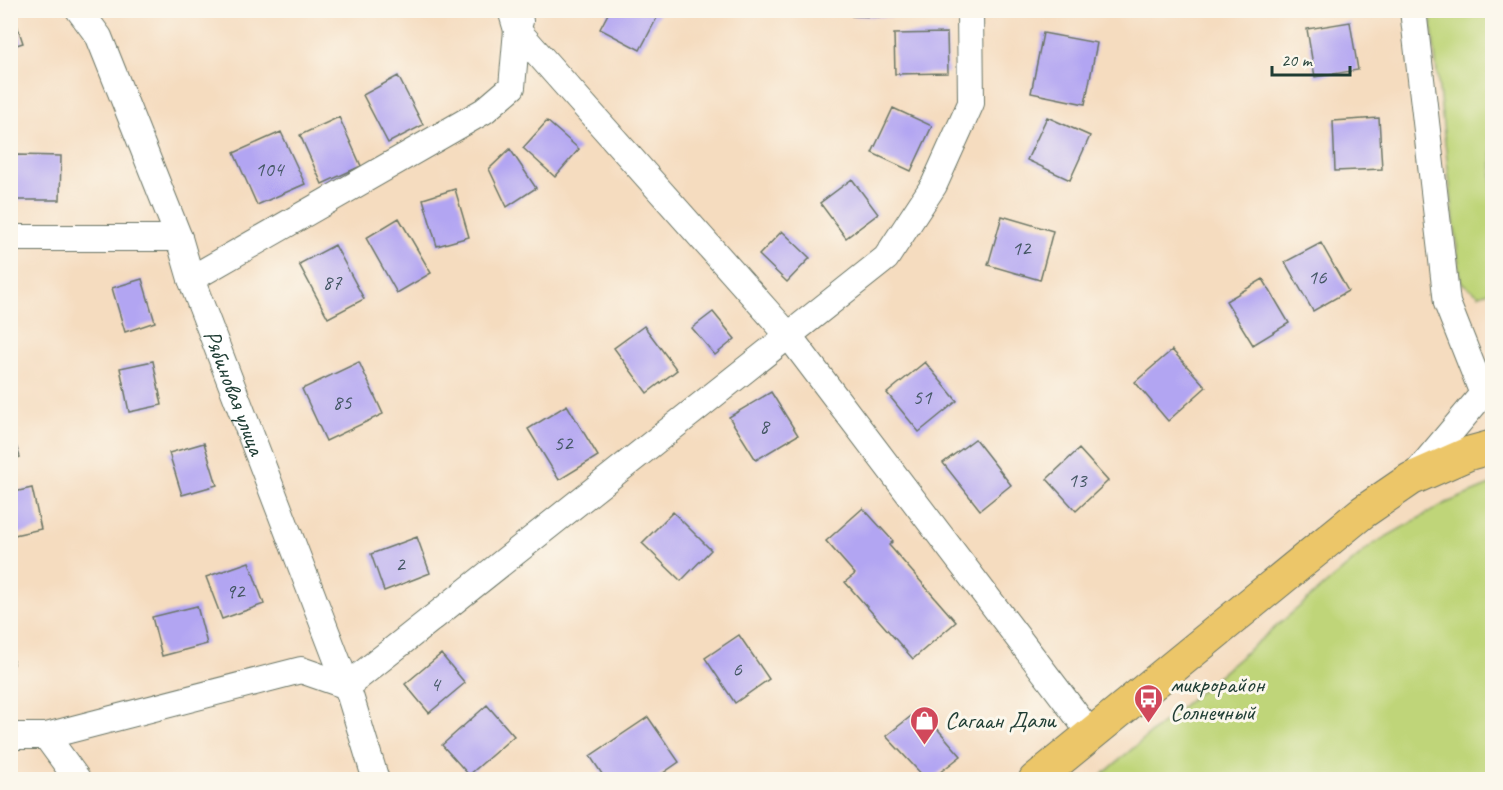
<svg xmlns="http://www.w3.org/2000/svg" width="1503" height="790" font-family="Caveat,sans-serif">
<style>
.green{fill:#bfd579;stroke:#6f8956;stroke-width:1.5}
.building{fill:#b2a5f2}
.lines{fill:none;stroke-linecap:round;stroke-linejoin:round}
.minor-casing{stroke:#6a7565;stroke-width:28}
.primary-casing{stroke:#6a7565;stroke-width:35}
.minor{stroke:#fff;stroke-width:26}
.primary{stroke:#ecc669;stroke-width:33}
.labels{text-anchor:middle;stroke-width:6;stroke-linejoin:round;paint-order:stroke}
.number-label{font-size:21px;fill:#445764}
.street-label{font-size:24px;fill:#1f3d34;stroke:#fbf7ec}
.poi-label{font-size:24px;fill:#1f3d34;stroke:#fbf7ec;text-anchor:start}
</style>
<rect width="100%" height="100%" fill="#fbf7ec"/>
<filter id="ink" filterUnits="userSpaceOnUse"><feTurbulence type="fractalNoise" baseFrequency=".0167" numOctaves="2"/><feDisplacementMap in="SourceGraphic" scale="12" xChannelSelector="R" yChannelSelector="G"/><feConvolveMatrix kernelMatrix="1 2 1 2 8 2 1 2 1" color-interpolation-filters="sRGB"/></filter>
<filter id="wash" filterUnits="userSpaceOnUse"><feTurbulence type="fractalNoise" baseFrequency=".008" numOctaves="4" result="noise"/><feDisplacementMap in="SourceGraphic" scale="24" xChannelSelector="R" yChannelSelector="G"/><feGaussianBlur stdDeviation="1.35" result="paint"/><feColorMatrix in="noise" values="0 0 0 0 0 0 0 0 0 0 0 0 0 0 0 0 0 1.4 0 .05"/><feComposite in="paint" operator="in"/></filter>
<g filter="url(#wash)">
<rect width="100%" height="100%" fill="#f5dcbf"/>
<path class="green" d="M1430,11H1492V291L1479,295L1461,282Z
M1492,484V779H1097L1373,544L1444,504Z"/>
<g id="blocks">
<path class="building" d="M10,10H12L23,43L10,47Z
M610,10H661L640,50L600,29Z
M853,10H892V17L852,16Z
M1350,22L1358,70L1315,77L1307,29Z
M947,33L948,73L895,74L894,34Z
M1043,33L1097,43L1085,104L1031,93Z
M398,76L423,125L388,143L363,95Z
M893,108L932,126L911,171L872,153Z
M339,117L361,166L322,184L300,135Z
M1047,117L1090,136L1070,180L1027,160Z
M1379,118L1382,169L1335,171L1333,121Z
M547,121L579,149L555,177L523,148Z
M281,132L305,184L257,205L234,153Z
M510,149L536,188L507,207L489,169Z
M16,155L61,156L60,200H15Z
M852,179L878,214L846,238L820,203Z
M455,189L469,237L437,246L423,199Z
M1002,216L1053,231L1040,280L988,265Z
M399,218L431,273L397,293L366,238Z
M782,231L810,258L787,282L759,255Z
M1321,243L1348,291L1313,311L1285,262Z
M335,245L364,299L328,318L299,264Z
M142,279L155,322L125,332L112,288Z
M1263,279L1289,323L1253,345L1226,301Z
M713,312L735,339L715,355L692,328Z
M644,326L677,370L647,393L614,348Z
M1172,350L1206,387L1168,421L1135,382Z
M153,361L162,405L129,412L120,368Z
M359,362L383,414L326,441L302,389Z
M925,362L957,401L919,432L887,393Z
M771,392L798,435L756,460L729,417Z
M567,405L598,456L559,480L528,429Z
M11,431L20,457L10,461V432Z
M975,439L1011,485L980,510L943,463Z
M204,443L217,485L182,495L169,453Z
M1079,449L1108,481L1076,511L1047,479Z
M32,488L41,529L10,536V493Z
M863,508L893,541L889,545L956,622L913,659L845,582L855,574L826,541Z
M673,512L711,550L681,581L642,543Z
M417,537L430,573L384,591L371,554Z
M249,562L264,604L222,619L206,577Z
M197,606L207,644L162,656L152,617Z
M739,635L769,679L735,703L705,658Z
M10,648H13V694H10Z
M441,654L465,683L429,713L405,684Z
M487,705L514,736L469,775L442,745Z
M920,709L961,756L930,780H927L886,736Z
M648,717L679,762L653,780H606L590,756Z"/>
</g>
</g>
<g filter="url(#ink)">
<use href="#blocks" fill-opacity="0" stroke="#6a7565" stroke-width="1.5"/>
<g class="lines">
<defs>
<g id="minor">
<path id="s1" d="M79,10L99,37L179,238L191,279L347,686L376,780"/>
<path d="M511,10L517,30L789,336L1091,734"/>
<path d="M1413,10L1447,303L1483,394"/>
<path d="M10,238H179"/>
<path d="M191,279L484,111L512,87L517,30L520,21"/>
<path d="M1413,477L1492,383"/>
<path d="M10,736H46L301,670L347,686L886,258L934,185L971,103L970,10"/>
<path d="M46,736L78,780"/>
</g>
<path id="primary" d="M1035,780L1363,512L1411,479L1470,453L1492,447"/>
</defs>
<use href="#minor" class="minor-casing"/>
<use href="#primary" class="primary-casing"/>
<use href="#minor" class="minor"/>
<use href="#primary" class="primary"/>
</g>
</g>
<defs>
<symbol id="bus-pin" viewBox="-11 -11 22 30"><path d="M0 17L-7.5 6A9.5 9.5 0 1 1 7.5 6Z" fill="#d1495b" stroke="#fbf7ec"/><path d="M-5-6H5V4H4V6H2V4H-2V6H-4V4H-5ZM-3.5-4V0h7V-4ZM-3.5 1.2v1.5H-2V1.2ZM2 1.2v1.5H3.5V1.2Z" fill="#fff"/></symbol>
<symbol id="shop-pin" viewBox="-11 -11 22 30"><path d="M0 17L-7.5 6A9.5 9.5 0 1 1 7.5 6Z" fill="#d1495b" stroke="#fbf7ec"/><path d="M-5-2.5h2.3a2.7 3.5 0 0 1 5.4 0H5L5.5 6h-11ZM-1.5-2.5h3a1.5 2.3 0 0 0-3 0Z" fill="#fff"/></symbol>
</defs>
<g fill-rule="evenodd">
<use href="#bus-pin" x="1132" y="682" width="33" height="45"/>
<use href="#shop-pin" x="908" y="704" width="33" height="45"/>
</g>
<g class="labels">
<g class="number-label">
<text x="269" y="176">104</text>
<text x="1021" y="255">12</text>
<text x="1317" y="284">16</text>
<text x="332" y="289">87</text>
<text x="922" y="404">51</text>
<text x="342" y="409">85</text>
<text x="764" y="433">8</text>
<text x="563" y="450">52</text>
<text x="1077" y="487">13</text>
<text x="400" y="571">2</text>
<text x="235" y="598">92</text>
<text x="737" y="676">6</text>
<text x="435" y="691">4</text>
</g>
<g class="street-label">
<text dy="8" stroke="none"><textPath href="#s1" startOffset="414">Рябиновая улица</textPath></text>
</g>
<g class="poi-label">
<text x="1170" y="692">микрорайон<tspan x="1170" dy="28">Солнечный</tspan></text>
<text x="945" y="728">Сагаан Дали</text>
</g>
</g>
<rect width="1503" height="790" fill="none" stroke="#fbf7ec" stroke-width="36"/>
<path d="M1272 66v9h78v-9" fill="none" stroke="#1f3d34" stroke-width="3"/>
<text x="1281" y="66" font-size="18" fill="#1f3d34" stroke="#fbf7ec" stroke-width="4.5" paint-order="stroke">20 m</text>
</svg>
